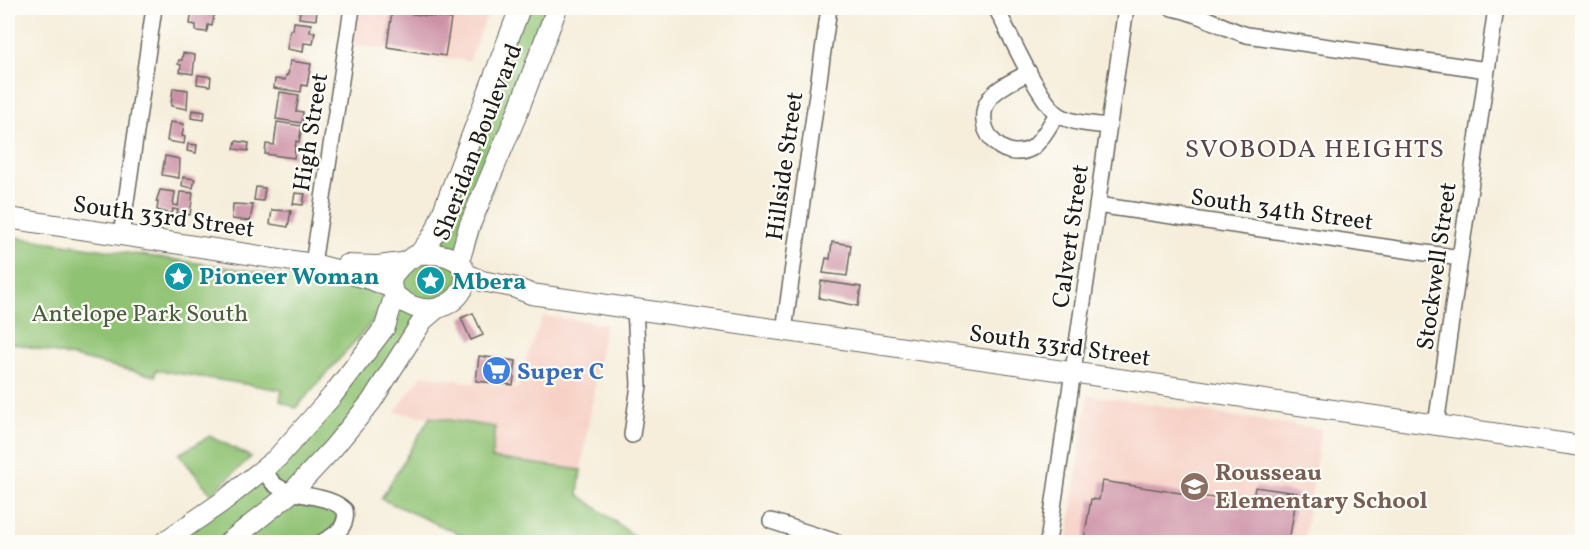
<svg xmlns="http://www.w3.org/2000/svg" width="1590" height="550" font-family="Vollkorn,serif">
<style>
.built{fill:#f7d1c6}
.green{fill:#90c273;stroke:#566f48;stroke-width:1.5}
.building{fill:#cd91a6}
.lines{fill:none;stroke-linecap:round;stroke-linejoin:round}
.minor-casing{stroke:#68665f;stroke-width:18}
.major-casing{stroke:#68665f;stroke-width:22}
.minor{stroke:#fff;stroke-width:15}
.major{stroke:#fff;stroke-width:20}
.labels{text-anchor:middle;stroke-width:4.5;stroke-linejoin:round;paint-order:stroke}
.street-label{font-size:24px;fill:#1c1c1c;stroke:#fdfcf7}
.culture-label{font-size:24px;font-weight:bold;fill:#0d838f;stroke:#fdfcf7;text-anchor:start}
.park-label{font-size:24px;fill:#4a5e3f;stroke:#fdfcf7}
.shop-label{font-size:24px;font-weight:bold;fill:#366cbe;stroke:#fdfcf7;text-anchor:start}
.education-label{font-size:24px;font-weight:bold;fill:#785e54;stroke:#fdfcf7;text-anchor:start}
.neighbourhood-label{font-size:26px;letter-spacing:1.5px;fill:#5a454c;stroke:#fdfcf7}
</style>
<rect width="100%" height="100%" fill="#fdfcf7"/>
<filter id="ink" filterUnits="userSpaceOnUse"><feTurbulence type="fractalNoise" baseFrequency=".0167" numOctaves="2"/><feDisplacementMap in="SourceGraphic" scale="12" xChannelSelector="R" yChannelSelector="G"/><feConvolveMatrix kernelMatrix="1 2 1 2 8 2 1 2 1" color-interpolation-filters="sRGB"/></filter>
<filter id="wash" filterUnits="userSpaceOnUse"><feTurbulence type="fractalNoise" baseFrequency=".008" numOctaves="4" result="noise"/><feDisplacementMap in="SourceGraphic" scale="24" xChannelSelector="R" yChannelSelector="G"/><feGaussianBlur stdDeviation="1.35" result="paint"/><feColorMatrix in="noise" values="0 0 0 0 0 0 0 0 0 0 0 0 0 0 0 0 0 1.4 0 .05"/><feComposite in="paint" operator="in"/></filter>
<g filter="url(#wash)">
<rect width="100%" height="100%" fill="#f6eedb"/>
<path class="built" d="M352,8H490L469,61L346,44Z
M543,316L605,324L581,470L491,458L495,427L395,412L422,375L518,389L521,372Z
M1088,395L1321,429L1304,542H1067Z"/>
<path class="green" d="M520,8H557L464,267L447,305L293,491L345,510L322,542H164L257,475L385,327L392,288L419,254Z
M8,236L372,288L383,291L385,303L373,321L296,408L280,401L282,390L156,370L155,376L8,342Z
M430,417L495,427L492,458L581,470L578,494L642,542H477L381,499Z
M210,436L251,457L211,494L179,454Z"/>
<g id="blocks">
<path class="building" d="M192,8H215L212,26L208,25L207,32L196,31V25L190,24Z
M283,8H317L316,20L299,18L300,11Z
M392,11L451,19L445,56L387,47Z
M294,22L311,24L310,32H315L313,44L304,43L303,52L287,49L290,30H293Z
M183,53L195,55L193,74L180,72L181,65L178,64L179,60H182Z
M290,61L311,64L307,86L302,85L301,92L274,88L275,79L285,80L286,75H288Z
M198,75L211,77L210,86L197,84Z
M173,88L188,90L187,109L171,106Z
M280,92L299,95L296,111L303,112L302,123L276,119Z
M192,110L205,112L204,120L191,118Z
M170,122L184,124L182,136L185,137L184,144L167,141Z
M277,122L302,126L299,142L296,141L294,158L265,154L266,144L274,145Z
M236,141L249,143L248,151L234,149Z
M188,144L197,145L196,153L187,151Z
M165,156L180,159L179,178L162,175Z
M183,177L195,179L193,188L182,186Z
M256,187L265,188L263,201L254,200Z
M160,190L175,192L173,205L178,206L180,192L193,193L190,215L177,213L178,210L173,209L172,214L157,210L158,202H156Z
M295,193L305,194L303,205L293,204Z
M233,204L253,205L250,221L232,219Z
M272,210L291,211L288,227L270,224Z
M832,242L851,245L847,276L823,273L826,258L830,259Z
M821,281L861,287L858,306L819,298Z
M473,313L483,335L471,340L461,318Z
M1581,338H1582V362L1578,361Z
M479,356L516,361L513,385L476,381Z
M1102,481L1252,504L1255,487L1297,493L1289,542H1087V540L1084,539L1091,499L1099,500Z"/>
</g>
</g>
<g filter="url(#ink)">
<use href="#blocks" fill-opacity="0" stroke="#68665f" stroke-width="1.5"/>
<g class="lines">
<defs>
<path id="minor" d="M996,8C1008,30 1040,103 1059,115C1073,124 1093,124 1109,126
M1172,8C1199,12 1222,28 1247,35L1487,70
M1029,72C1016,80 999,86 990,98C970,125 1001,165 1032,148C1042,141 1050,124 1057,114
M1097,205L1460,258
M121,236L154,8
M313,264L352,8
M784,331L829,8
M1436,425L1496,8
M632,435L639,385L635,308
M266,467C269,503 323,488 345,510C348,527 336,535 322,542
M771,521L836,542
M1048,542L1126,8"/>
<path id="major" d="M8,218L313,264L370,279L392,288
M419,254L430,240L436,230L520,8
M419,254C508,249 452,339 400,299C378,283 402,261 419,254Z
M459,262L469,227L516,116L557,8
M346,265L378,266L402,263
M466,274L482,281L513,287L531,294L1582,446
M164,542L222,502L277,458L332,396L385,327L395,294
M229,542L292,492L333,448L371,402L423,320L436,309"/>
</defs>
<use href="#minor" class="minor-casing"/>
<use href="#major" class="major-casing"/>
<use href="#minor" class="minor"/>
<use href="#major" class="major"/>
</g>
</g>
<defs>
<symbol id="sight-disc" viewBox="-11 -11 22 22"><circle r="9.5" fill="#0f9aa8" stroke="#fdfcf7"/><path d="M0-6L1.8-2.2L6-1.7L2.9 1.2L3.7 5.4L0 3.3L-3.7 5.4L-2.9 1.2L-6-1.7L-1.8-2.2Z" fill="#fff"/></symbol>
<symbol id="supermarket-disc" viewBox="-11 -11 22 22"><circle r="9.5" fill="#3f7fe0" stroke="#fdfcf7"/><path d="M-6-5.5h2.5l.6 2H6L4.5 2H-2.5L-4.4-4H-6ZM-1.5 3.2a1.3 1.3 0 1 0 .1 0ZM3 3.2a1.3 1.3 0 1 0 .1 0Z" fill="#fff"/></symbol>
<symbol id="school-disc" viewBox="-11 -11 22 22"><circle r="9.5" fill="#8d6e63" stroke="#fdfcf7"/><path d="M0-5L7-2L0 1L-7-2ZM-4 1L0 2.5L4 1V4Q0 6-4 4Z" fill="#fff"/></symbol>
</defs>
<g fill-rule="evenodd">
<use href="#sight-disc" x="162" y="260" width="33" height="33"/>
<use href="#sight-disc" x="414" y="264" width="33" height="33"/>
<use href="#supermarket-disc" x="480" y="354" width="33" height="33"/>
<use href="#school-disc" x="1178" y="470" width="33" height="33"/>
</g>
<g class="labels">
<g class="street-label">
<text transform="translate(310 132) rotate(-81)" y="8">High Street</text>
<text transform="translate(477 142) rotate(-69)" y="8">Sheridan Boulevard</text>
<text transform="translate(784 166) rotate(-82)" y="8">Hillside Street</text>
<text transform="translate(1282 209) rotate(8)" y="8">South 34th Street</text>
<text transform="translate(164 216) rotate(8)" y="8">South 33rd Street</text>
<text transform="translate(1070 236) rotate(-82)" y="8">Calvert Street</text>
<text transform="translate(1436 266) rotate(-82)" y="8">Stockwell Street</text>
<text transform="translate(1060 345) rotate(8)" y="8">South 33rd Street</text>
</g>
<g class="culture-label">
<text x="199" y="284">Pioneer Woman</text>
<text x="452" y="289">Mbera</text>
</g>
<g class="park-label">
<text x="140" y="321">Antelope Park South</text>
</g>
<g class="shop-label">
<text x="517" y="379">Super C</text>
</g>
<g class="education-label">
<text x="1215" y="480">Rousseau<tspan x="1215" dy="28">Elementary School</tspan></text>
</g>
<g class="neighbourhood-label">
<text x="1315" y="157">SVOBODA HEIGHTS</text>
</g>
</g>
<rect width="1590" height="550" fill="none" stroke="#fdfcf7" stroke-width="30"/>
</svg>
